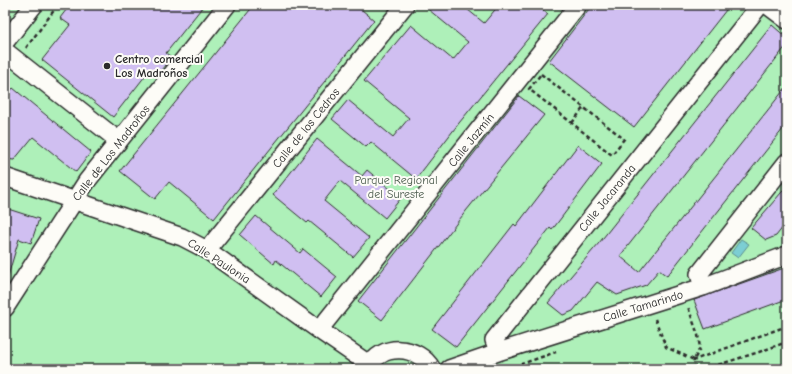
<svg xmlns="http://www.w3.org/2000/svg" width="792" height="374" font-family="'Comic Neue',sans-serif">
<style>
.green{fill:#aef0b9;stroke:#6c8e72}
.water{fill:#7cced3;stroke:#5c8d90}
.building{fill:#d0bff1;stroke:#2b2b2b}
.lines{fill:none;stroke-linecap:round;stroke-linejoin:round}
.minor-casing{stroke:#2b2b2b;stroke-width:20}
.path{stroke:#2b2b2b;stroke-width:2.5;stroke-dasharray:4 3;stroke-linecap:butt}
.minor{stroke:#fdfcf7;stroke-width:17}
.poi-dot{fill:#2b2b2b;stroke:#fdfcf7;stroke-width:1.5}
.labels{text-anchor:middle;stroke-width:4;stroke-linejoin:round;paint-order:stroke}
.poi-label{font-size:12px;font-weight:bold;fill:#2b2b2b;stroke:#fdfcf7;text-anchor:start}
.street-label{font-size:12px;fill:#2b2b2b;stroke:#fdfcf7}
.park-label{font-size:12px;fill:#4c5c4e;stroke:#fdfcf7}
</style>
<rect width="100%" height="100%" fill="#fdfcf7"/>
<filter id="ink" filterUnits="userSpaceOnUse"><feTurbulence type="fractalNoise" baseFrequency=".025" numOctaves="2"/><feDisplacementMap in="SourceGraphic" scale="8" xChannelSelector="R" yChannelSelector="G"/><feConvolveMatrix kernelMatrix="1 2 1 2 8 2 1 2 1" color-interpolation-filters="sRGB"/></filter>
<g filter="url(#ink)">
<path class="green" d="M5,5H787V369H5Z"/>
<path class="water" d="M741,239L749,244L738,258L731,253Z"/>
<path class="building" d="M70,5H204L166,53L171,57L156,77L149,71L113,117L42,60L70,25L60,18Z
M254,5H356L374,20L214,219L169,182L155,199L120,171Z
M423,5H462L484,23L499,5H537L548,14L459,123L416,179L371,142L366,147L332,119L348,100L393,137L409,118L364,81L411,25L453,60L468,42Z
M592,5H730L634,127L549,61Z
M772,25L787,38V45L620,256L639,272L787,86V124L667,276L659,270L646,285L617,295L597,282L573,311L563,315L548,303L599,243Z
M13,88L91,152L76,172L33,137L14,160L5,159V97Z
M519,96L544,115L466,211L382,320L358,301Z
M317,139L362,176L367,170L401,198L385,218L340,181L324,201L369,238L353,257L309,221L307,223L273,195Z
M578,145L602,164L552,230L550,228L456,347L432,329L514,224L516,226Z
M787,186V222L776,236L766,240L751,228Z
M5,208L39,219L31,243L19,239L8,276L5,275Z
M256,216L300,253L303,249L337,277L321,297L276,260L274,264L240,235Z
M787,267V299L705,329L694,300Z"/>
<g class="lines">
<defs>
<path id="minor" d="M767,5L787,20
M5,42L34,5
M5,51L119,141
M5,177L182,237L207,250L319,330L370,365
M207,250L405,5
M703,287L699,274L787,162
M5,308L87,181L227,5
M319,330L578,5
M498,352L703,287L787,255
M368,369C380,342 419,345 432,369
M449,369L498,352L494,340L760,5"/>
</defs>
<use href="#minor" class="minor-casing"/>
<path class="path" d="M26,48L58,5
M541,74L624,139L612,155L529,89Z
M572,123L584,107
M655,319L666,347L694,360L700,348L698,335L688,307
M507,369L556,352
M695,369L694,360L787,326
M705,369L759,352L787,342"/>
<use href="#minor" class="minor"/>
</g>
</g>
<circle class="poi-dot" cx="107" cy="66" r="4"/>
<g class="labels">
<g class="poi-label">
<text x="115" y="63">Centro comercial<tspan x="115" dy="14">Los Madroños</tspan></text>
</g>
<g class="street-label">
<text transform="translate(306 128) rotate(-51)" y="4">Calle de los Cedros</text>
<text transform="translate(471 140) rotate(-51)" y="4">Calle Jazmín</text>
<text transform="translate(111 153) rotate(-52)" y="4">Calle de Los Madroños</text>
<text transform="translate(607 198) rotate(-51)" y="4">Calle Jacaranda</text>
<text transform="translate(219 261) rotate(33)" y="4">Calle Paulonia</text>
<text transform="translate(643 306) rotate(-17)" y="4">Calle Tamarindo</text>
</g>
<g class="park-label">
<text x="396" y="184">Parque Regional<tspan x="396" dy="14">del Sureste</tspan></text>
</g>
</g>
<rect width="792" height="374" fill="none" stroke="#fdfcf7" stroke-width="20"/>
<rect x="10" y="10" width="772" height="354" fill="none" stroke="#2b2b2b" stroke-width="1.5" filter="url(#ink)"/>
</svg>
